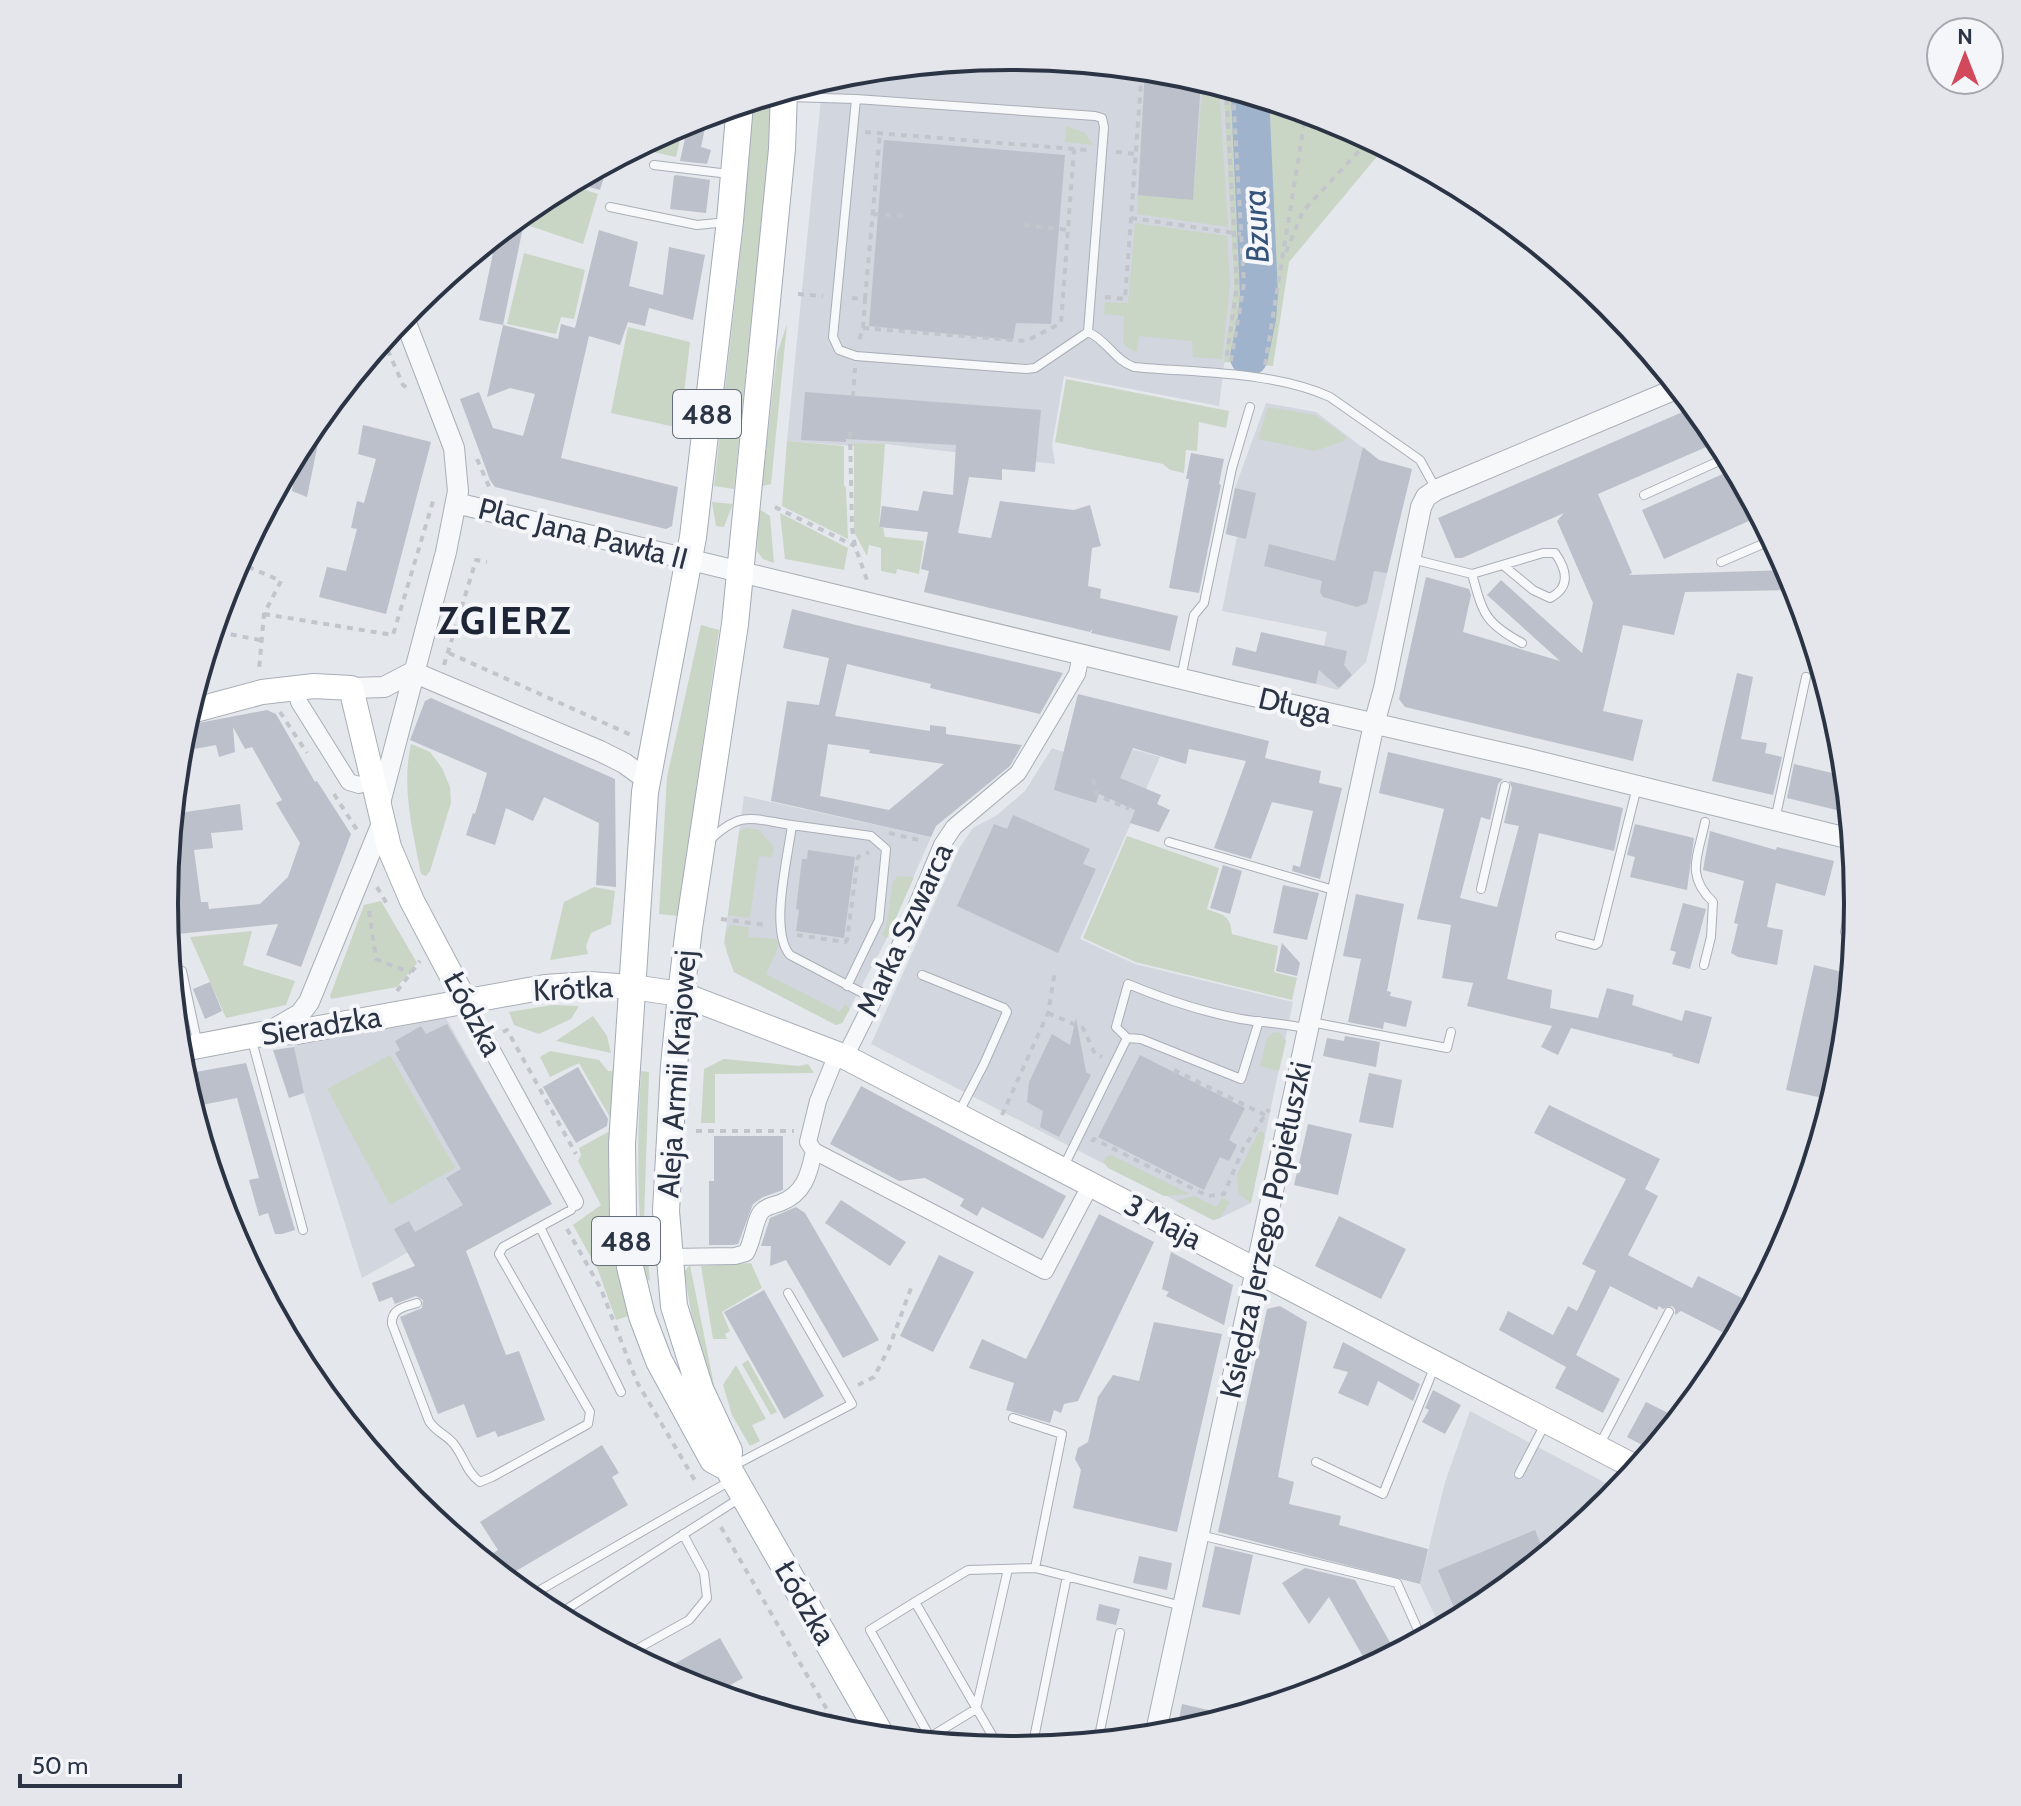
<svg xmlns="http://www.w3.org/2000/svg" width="2021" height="1806" font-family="Cabin,sans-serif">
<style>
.built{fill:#d2d6de}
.green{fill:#c9d6c5}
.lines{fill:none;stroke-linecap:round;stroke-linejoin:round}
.river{stroke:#9fb4cc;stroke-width:38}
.building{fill:#bbc0ca;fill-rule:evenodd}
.service-casing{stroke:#a9aeb7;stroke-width:10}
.minor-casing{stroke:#a9aeb7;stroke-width:18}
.tertiary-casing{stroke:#a9aeb7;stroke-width:22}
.secondary-casing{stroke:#a9aeb7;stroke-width:26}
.primary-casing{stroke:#a3abb8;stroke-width:28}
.path{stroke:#c2c5cb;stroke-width:4;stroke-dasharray:6 6;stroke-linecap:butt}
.service{stroke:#f7f8fa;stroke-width:8}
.minor{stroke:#f7f8fa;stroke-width:16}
.tertiary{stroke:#f7f8fa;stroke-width:20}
.secondary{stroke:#fff;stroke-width:24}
.primary{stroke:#fff;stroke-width:26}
.labels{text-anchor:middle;stroke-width:8;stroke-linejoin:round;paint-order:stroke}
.shield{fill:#f4f6f9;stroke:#676e7b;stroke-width:2}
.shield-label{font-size:28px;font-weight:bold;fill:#2b3445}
.street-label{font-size:30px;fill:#2b3445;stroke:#f4f6f9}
.water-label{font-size:32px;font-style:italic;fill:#34527a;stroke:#f4f6f9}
.district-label{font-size:38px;font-weight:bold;letter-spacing:2px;fill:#1d2536;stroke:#f4f6f9}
.rim{fill:none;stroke:#2b3445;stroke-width:4}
</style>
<rect width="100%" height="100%" fill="#e4e7ec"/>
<path class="built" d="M1011,56L1176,72L1223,87L1234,286L1219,406L1064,376L1052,445L1055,464L885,444L855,443L854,446L787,441L823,79L846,72Z
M1266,403L1316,412L1379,460L1412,469L1402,509L1383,533L1396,536L1366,662L1338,690L1316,684L1327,632L1222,611L1237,537L1225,534L1235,488Z
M1098,740L1160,757L1080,939L1135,964L1293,1002L1251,1203L1220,1218L1213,1220L871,1044L960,847L973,828L997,815L1025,791L1052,748L1064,752Z
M744,796L931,837L885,942L842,1023L836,1025L734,972L724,943Z
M446,1018L537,1180L362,1278L301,1084L294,1046Z
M1470,1411L1619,1490L1609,1502L1481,1607L1441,1629L1420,1584L1445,1482Z"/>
<path class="green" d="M1203,80L1219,85L1228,227L1137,214L1138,195L1193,199Z
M1223,87L1335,121L1385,147L1289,262L1273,366L1224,362L1234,286Z
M771,95L770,137L734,489L714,486L743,230L753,100Z
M684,122L676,157L635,148Z
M1066,126L1085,133L1093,145L1065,142Z
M567,184L598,194L583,244L527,225H508L540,198Z
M1135,223L1227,236L1230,284L1222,359L1193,357L1192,341L1139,336L1137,352L1127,347L1123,342L1124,316L1104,314L1105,302L1128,303Z
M524,253L585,270L574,319L561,317L556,334L507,324Z
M787,324L771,484L762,486L777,354Z
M628,327L690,342L680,428L611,413Z
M1066,379L1229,411L1226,428L1199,422L1197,451L1186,450L1184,473L1170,470L1163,464L1055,442Z
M1268,407L1315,415L1347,437L1344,441L1315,451L1258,439Z
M787,441L844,446V485L846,488L848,539L782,506Z
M854,443L885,444L879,527L883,528L885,537L924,541L919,574L897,569L896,574L881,571V548L869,545L867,556L854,532Z
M712,502L733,504L724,527L716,526Z
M759,509L770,516L774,563L763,559L757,551Z
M780,513L848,548L844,570L785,559Z
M701,625L719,630L678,916L659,914L667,777Z
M411,744L430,752L442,768L450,787L451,803L430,871L426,876L421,874C413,832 401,787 411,744Z
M746,828L759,830L774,847L772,857L759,856L750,918L728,915L739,832Z
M1127,836L1219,868L1207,909C1224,916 1230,914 1232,934L1278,946L1274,972L1297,978L1292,1000L1135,962L1083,938Z
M898,876L914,877L887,938L882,935L886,927L893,881Z
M594,887L615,891L611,924L591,933L586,946L588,954L550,960L564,902Z
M381,901L417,963L397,987L331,999L330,996L364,905Z
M730,925L749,927L748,937L775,939L778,942L777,950L766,974L840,1012L845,1004L850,1009L842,1023L836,1025L734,972C729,956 719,939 730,925Z
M252,931L243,965L295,981L286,1005L226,1018L190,937Z
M552,1005L579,1006L571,1019L539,1034L514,1025L509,1012Z
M593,1016L607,1036L611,1053L556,1041Z
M1274,1032L1280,1033L1286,1041L1279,1071L1260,1066L1267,1038Z
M550,1051L599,1060L608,1071H614L612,1121L579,1063L550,1077L540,1057Z
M390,1055L455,1168L390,1205L327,1089Z
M724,1059L799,1066L808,1064L814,1073L715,1074V1123H701L704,1069Z
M641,1071L649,1072L644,1220L650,1281L646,1279C636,1209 637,1142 641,1071Z
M610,1131C607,1201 609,1248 629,1316L616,1320L598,1270L573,1225L601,1205L578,1161L581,1155L579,1148Z
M1259,1131L1263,1132L1265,1136L1251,1203L1239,1194L1237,1175Z
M1111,1155L1190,1194L1164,1196L1108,1168L1103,1161L1107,1156Z
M1194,1196L1217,1207L1222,1198L1230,1202L1220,1218L1213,1220L1176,1201Z
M751,1263L762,1288L722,1312L730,1331L725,1334L727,1339H713L701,1266Z
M690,1265L716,1395L694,1328L684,1272Z
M748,1360L777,1412L771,1415L742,1364Z
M736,1365L766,1419L752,1425L760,1441L750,1446L732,1415L723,1385Z"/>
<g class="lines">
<path class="river" d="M1249,357L1257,318L1259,294L1250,95"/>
</g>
<path class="building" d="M1145,69L1176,72L1201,80L1193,200L1138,195Z
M708,114L701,147L711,150L707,164L680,161L689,120Z
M884,140L1065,155L1051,324L1016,323L1013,340L869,326Z
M593,170L605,174L600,190L571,182Z
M676,175L710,180L706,213L670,209L674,176Z
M507,226L523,227L503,325L479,320L497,234Z
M599,230L638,242L629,286L663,295L669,247L705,255L693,320L649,308L645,326L628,322L620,345L589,336L561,458L678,487L672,526L666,529L495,487L490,480L460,399L479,392L493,428L523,436L535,394L510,388L487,397L503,325L558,339L561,324L575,328Z
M805,392L1041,410L1035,472L1002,469V480L969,477L958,533L991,538L1000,501L1074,510L1090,505L1101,546L1092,548L1088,586L1101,589L1100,598L1178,616L1170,651L1091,633L1093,628L1090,632L924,592L929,571L921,569L928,532L879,527L882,506L918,511L923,491L953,495L956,445L846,439V442L801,440Z
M1694,407L1720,441L1598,494L1632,573L1629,575L1788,570L1796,590L1685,592L1674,635L1623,625L1603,711L1643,720L1633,761L1405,707L1399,699L1426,577L1469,589L1471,595L1463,632L1560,661L1487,595L1501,580L1582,653L1593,603L1557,521L1564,513L1462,558H1455L1438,518Z
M325,409L307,497L292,491L299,446Z
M363,425L431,442L386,614L319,597L327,567L346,571L357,529L351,528L357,501L364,503L376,459L358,454Z
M1363,447L1379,460L1412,469L1387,573L1374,571L1367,603L1357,607L1323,597L1320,592L1322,581L1264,566L1269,544L1335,561Z
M1191,453L1224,459L1219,484L1221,485L1199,593L1169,588L1189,479H1186Z
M1734,469L1760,516L1664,559L1642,510Z
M1235,488L1256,493L1246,539L1226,534Z
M792,609L856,625L1063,673L1040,714L930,688L931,684L847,664L835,716L930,731V725L946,727V734L1022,745L1010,766L936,826L931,837L771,801L787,701L819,705L829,658L783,648ZM828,744L870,750L869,753L944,764L889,810L820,796Z
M1261,632L1347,651L1344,665L1352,675L1339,688L1319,670L1316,684L1232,665L1236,647L1256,652Z
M1737,673L1753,677L1741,739L1767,743L1765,753L1782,757L1773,795L1712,781Z
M1078,694L1269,741L1265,758L1321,771L1319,783L1342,788L1320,879L1292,871L1293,865L1300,867L1313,811L1272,802L1251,859L1214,848L1246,761L1189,749L1186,764L1133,748L1120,778L1161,795L1157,804L1170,810L1159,832L1130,823L1135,810L1099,794L1096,803L1054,790Z
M431,698L615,779L616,887L596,885L599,823L544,797L533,821L506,808L495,845L466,835L473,813L475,814L487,773L410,740L425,701Z
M267,710L276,714L315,782L317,781L351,834L301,967L266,955L278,924L167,935L164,903L172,814L240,804L243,830L211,833L213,848L194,850L201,902H208L209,909L260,904L288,877L300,843L276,803L282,800L252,747L245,749L233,727L235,752L219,757L216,745L178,752L183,726Z
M1388,752L1503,779L1498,784L1490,820L1481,817L1460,898L1497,907L1519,826L1504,823L1512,788L1509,781L1623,808L1614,851L1539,833L1507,979L1552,990L1550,1008L1598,1018L1607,988L1634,995L1632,1005L1682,1021L1685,1010L1712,1017L1699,1064L1672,1056L1673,1054L1571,1028L1558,1055L1541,1047L1552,1026L1467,1006L1473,983L1442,978L1451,925L1417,919L1444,809L1379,793Z
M1794,764L1845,776L1849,813L1787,798Z
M1013,815L1090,849L1083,864L1096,869L1058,953L957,906L994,824L1007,829Z
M1635,824L1694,838L1687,890L1630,877L1635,857L1627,855Z
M1710,831L1776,850L1777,847L1834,861L1825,896L1776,883L1767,927L1783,930L1777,965L1738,957L1731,953L1738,924L1734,923L1744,881L1703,870Z
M808,850L855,857L844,938L796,931L799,910L796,909L802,859H807Z
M1223,865L1242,871L1230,914L1210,908Z
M1283,885L1319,893L1307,940L1273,933Z
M1356,894L1404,904L1387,991L1391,992L1390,996L1412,1001L1406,1027L1384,1022L1383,1029L1348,1022L1361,959L1343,956Z
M1683,903L1706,909L1690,969L1672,964L1676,952L1670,950Z
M1282,943L1300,963L1297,976L1276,971Z
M1814,965L1851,974L1842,1058L1832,1100L1786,1090Z
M210,982L222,1011L205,1019L193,989Z
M1076,1018L1086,1072L1091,1075L1059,1137L1040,1127L1043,1111L1027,1102L1029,1082L1052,1034L1070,1045Z
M447,1024L552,1204L466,1251L506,1355L519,1351L545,1420L498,1437L495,1431L477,1438L464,1404L438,1414L400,1317L422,1308L423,1300L416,1296L395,1304L392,1297L379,1302L372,1283L415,1266L394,1229L409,1221L415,1232L463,1205L446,1178L461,1169L395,1053L400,1050L395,1041L421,1026L426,1034Z
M1345,1036L1380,1042L1376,1067L1323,1056L1327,1038L1344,1041Z
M294,1047L304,1093L289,1098L273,1050Z
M1140,1055L1245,1108L1229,1140L1237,1145L1229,1161L1220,1157L1204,1190L1098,1137Z
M246,1063L295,1230L282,1234H275L268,1213L259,1216L249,1180L259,1178L237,1098L197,1106L190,1073Z
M578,1067L608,1119L607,1126L576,1143L543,1087Z
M1369,1073L1402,1080L1393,1128L1359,1122Z
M861,1086L1066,1196L1043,1239L982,1207L977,1216L960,1206L964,1199L925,1178L899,1181L830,1144Z
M1549,1105L1660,1159L1645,1189L1658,1196L1628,1255L1692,1288L1698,1276L1746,1300L1728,1335L1681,1311L1675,1315V1309L1672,1306L1663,1309L1659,1306L1657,1310L1610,1286L1576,1355L1620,1379L1603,1413L1555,1388L1566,1367L1499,1330L1508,1311L1553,1335L1568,1306L1577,1311L1596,1271L1582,1264L1626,1179L1534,1133Z
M1308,1124L1352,1134L1338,1195L1294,1185Z
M714,1136H783V1190L763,1197L753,1204L738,1244L733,1245H709V1181H714Z
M841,1200L906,1242L890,1266L825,1223Z
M796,1207L805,1213L879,1340L843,1358L786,1260L770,1266L771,1246H761L770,1218Z
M1099,1214L1154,1242L1078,1401L1064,1404L1061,1413L1054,1410L1050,1423L1006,1410L1014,1383L969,1368L982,1339L1026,1359Z
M1339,1216L1406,1249L1381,1299L1315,1266Z
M1171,1252L1233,1285L1224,1325L1166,1296L1169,1292L1162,1289Z
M939,1255L974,1272L933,1352L900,1336Z
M764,1290L824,1396L784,1419L724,1312Z
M1280,1306L1307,1322L1278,1477L1294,1482L1289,1504L1341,1516L1339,1525L1428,1549L1420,1584L1218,1532L1267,1309Z
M1154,1322L1222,1334L1177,1532L1073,1508L1081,1470L1075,1459L1078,1448L1088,1442L1098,1397L1113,1375L1139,1381Z
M1343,1342L1420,1384L1413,1401L1378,1381L1368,1406L1338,1393L1348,1372L1333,1368Z
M1433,1390L1461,1405L1445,1434L1422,1422L1429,1410L1425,1408Z
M1646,1402L1678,1418L1652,1450L1627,1437Z
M602,1445L619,1473L612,1477L628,1505L504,1578L482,1560L498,1550L480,1522Z
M1535,1530L1545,1555L1481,1608L1459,1619L1438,1570Z
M1215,1546L1253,1555L1240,1615L1202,1607Z
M1139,1556L1172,1563L1167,1590L1133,1583Z
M1305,1568L1355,1580L1396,1653L1369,1667L1329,1597L1309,1624L1282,1583Z
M1099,1604L1120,1609L1116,1625L1096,1620Z
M720,1638L743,1678L714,1694L686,1685L660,1672Z
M1182,1704L1234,1716L1176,1734Z"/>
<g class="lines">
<defs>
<path id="service" d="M789,97L856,99
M654,165L729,174
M610,207L697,225L727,222
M1088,332L1104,127L1102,118L1095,116L856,99L833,337L839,350L856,356L1026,369L1035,368L1088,332C1107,340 1114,360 1134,367C1196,373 1273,371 1330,397L1420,460L1436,489
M1644,495L1728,457
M1412,559L1472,574L1543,553H1555C1567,570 1571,587 1550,598L1533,590L1504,566
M1721,562L1772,540
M1472,574C1483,614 1485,623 1522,643
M1181,678L1194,615L1204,603L1232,468L1250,407
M1775,820L1806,677
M709,841C741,810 751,819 792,825
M1169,842L1337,891
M1481,889L1505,786
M1560,936L1595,945L1598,943L1637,787
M1853,947L1845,932L1855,880
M1704,965L1711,937L1713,902C1685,875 1698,857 1705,822
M182,971L198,1045
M922,975L1004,1008L1007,1012L984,1064L958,1114
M847,986L879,920L886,849L871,836L792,825C788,857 769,931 790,955L874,999
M1311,1022L1447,1048L1451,1032
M251,1037L303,1230
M1127,1038L1141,1039L1241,1079L1259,1021
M1064,1166L1127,1038L1116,1027L1128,984C1164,999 1203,1012 1241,1019C1264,1023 1286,1023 1309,1029
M540,1227L621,1392
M417,1303C405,1307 391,1308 392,1324L429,1421C436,1432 445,1434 453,1443C464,1456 466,1472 480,1482L492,1477L588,1424L590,1412L499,1254L503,1247L571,1210L575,1202
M1013,1418L1062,1434L1035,1568L1182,1606
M1600,1444L1669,1312
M1316,1462L1383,1494L1434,1368
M733,1466L852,1404L788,1293
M1519,1474L1546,1422
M1200,1535L1397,1583L1422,1639
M528,1597L730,1481
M915,1602L870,1630L930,1737L976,1709L1008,1569
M556,1616L740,1498
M628,1654L689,1620L707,1598L704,1573L683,1534
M1098,1741L1120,1633
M1032,1748L1067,1576
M1000,1749L915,1602L968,1570L1035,1568"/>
<path id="minor" d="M296,687L299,702L349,782L359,785L374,780
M465,1001L575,1202
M837,1054L818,1101L808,1142L814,1151L1045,1271L1091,1184
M845,1057L896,955L942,845L954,827L1018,773L1077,674L1081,655
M670,1257L735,1256L746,1253C753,1241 755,1218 762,1211C767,1206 774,1205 780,1203C804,1194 809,1175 814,1151"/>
<path id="tertiary" d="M456,503L1236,692L1525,758L1851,839
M351,688L384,687L413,672L600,751L624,763L646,779
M380,803L446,552L458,491L454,448L403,315
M267,1033L300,1014L309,1002L383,821
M1155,1736L1374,724L1384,688L1421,507L1426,497L1436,490L1678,388"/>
<path id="secondary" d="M188,712L262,692L314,686L351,688L389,847L412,901L465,1001
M178,1050L267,1033L297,1032L545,987L589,984L632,987L681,994L845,1057L1637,1468"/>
<path id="primary" d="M728,1468L713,1460L659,1361L642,1316L630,1267L623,1218L622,1144L645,792L693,537L730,221L740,104
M728,1468L729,1451L700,1389L674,1306L666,1211L674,1066L681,994L689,928L735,624L782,149L784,91
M728,1468L882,1737"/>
</defs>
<use href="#service" class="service-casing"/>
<use href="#minor" class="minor-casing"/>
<use href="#tertiary" class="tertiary-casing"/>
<use href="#secondary" class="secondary-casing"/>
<use href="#primary" class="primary-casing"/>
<path class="path" d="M1226,87L1237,287L1226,360
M865,132L1087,150
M1116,152L1136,154
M873,214L903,216
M1131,218L1241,234
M1024,225L1068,230
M1286,252L1303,211L1370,139
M798,294L823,296
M1105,297L1125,299L1142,69
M852,298L865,299L863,328L858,344
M865,299L880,133
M863,328L1026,341L1061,323L1074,149
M383,339L403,385L409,389
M1231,361L1244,284L1233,90
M1265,365L1306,112
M853,397L855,368
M850,432L852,528L855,546L868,583
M477,459L491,491
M775,507L855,546
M237,562L281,581L264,614L259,670
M264,614L393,635L434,498
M219,632L260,640
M449,653L631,735
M444,665L476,560L487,562
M280,712L307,753
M1093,779L1097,795L1129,809
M334,794L357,830
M889,833L923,841
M377,887L387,904
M369,911L376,959L411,973
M721,919L766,925
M797,935L845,942L847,940L858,857L869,852
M397,991L420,961
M1048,1013L1083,1028L1095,1054L1102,1057
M503,1032L507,1030L576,1154
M1174,1070L1265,1115
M1002,1115L1048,1013L1055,971
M696,1131H794
M1092,1142L1094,1139L1208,1196L1224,1194L1243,1149L1269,1109
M567,1229L601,1289L637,1382L697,1484
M858,1385L874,1377L889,1348L911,1288
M721,1527L840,1732"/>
<use href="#service" class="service"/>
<use href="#minor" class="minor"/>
<use href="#tertiary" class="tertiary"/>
<use href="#secondary" class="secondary"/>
<use href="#primary" class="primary"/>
</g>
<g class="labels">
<g class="shield">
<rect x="673" y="390" width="68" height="48" rx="6"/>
<rect x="592" y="1217" width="68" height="48" rx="6"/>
</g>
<g class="shield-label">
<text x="707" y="424">488</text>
<text x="626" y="1251">488</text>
</g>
<g class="street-label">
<text transform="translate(583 534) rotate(14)" y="10">Plac Jana Pawła II</text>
<text transform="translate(1295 706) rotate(13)" y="10">Długa</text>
<text transform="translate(905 930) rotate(-65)" y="10">Marka Szwarca</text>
<text transform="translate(573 989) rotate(-3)" y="10">Krótka</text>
<text transform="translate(473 1014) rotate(62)" y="10">Łódzka</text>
<text transform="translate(321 1026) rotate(-9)" y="10">Sieradzka</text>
<text transform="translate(677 1074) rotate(-86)" y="10">Aleja Armii Krajowej</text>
<text transform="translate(1163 1222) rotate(28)" y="10">3 Maja</text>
<text transform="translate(1266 1230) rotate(-78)" y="10">Księdza Jerzego Popiełuszki</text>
<text transform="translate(805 1603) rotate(60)" y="10">Łódzka</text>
</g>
<g class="water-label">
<text transform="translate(1256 226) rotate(-93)" y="11">Bzura</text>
</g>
<g class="district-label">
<text x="505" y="634">ZGIERZ</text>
</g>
</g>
<path d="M0 0H2021V1806H0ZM178 903a833 833 0 1 1 1666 0a833 833 0 1 1-1666 0Z" fill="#e4e6eb" fill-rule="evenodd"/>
<path class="rim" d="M178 903a833 833 0 1 1 1666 0a833 833 0 1 1-1666 0Z"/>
<g transform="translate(1965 56)"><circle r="38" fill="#f4f6f9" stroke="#a4a8b1" stroke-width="2"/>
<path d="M0-6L14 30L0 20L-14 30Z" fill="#d1495b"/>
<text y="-12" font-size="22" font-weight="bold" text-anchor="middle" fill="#2b3445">N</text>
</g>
<path d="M20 1774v12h160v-12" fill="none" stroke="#2b3445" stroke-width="4"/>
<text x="32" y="1774" font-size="24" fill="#2b3445" stroke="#f4f6f9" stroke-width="6" paint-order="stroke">50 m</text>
</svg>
